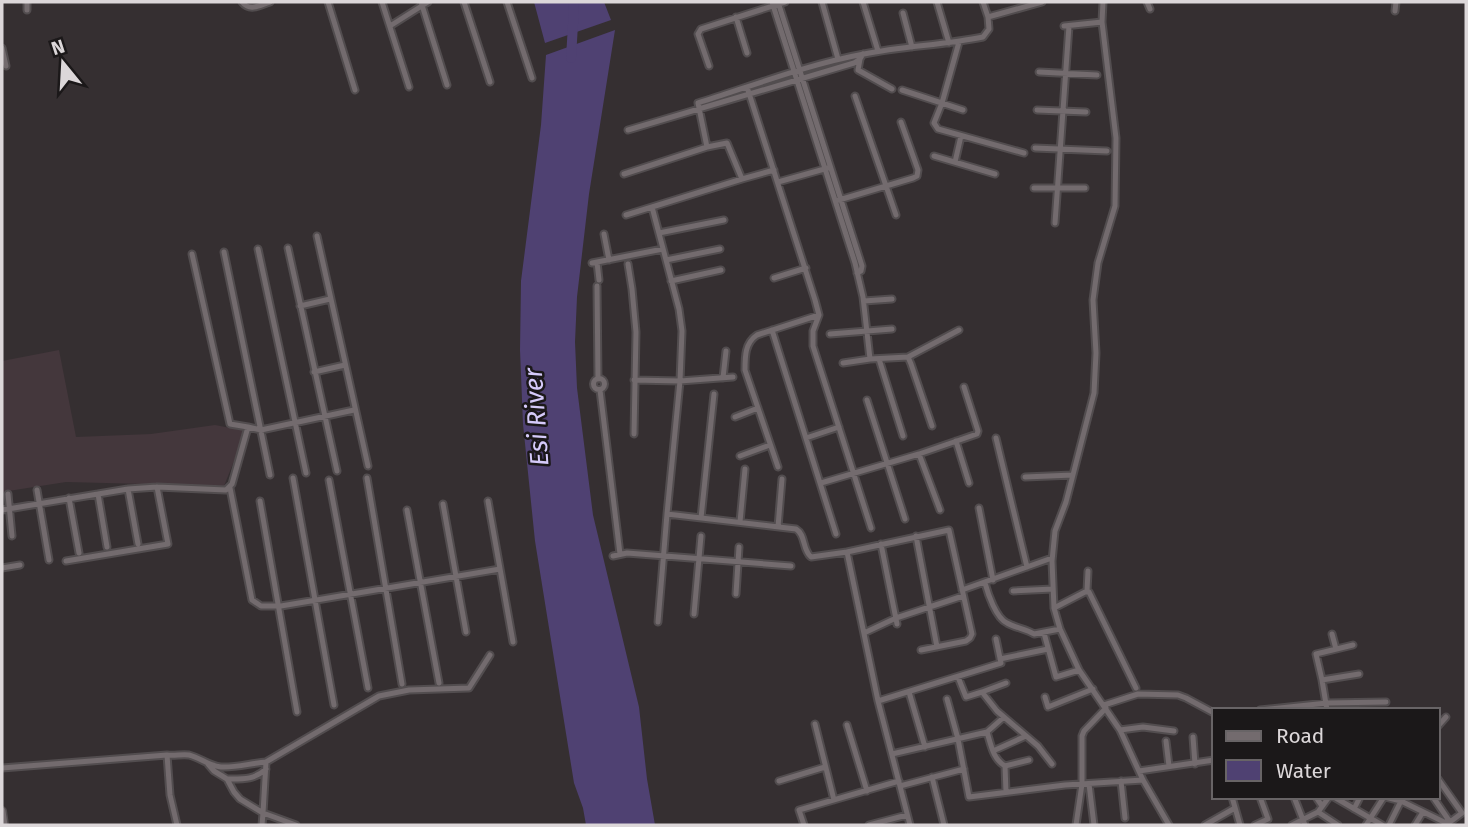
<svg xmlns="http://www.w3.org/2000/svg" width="1468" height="827" font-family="'Fira Sans',sans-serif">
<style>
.built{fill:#44373c}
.water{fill:#4f4172}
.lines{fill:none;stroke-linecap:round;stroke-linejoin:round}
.river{stroke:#4f4172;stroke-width:10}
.minor-casing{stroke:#524d4f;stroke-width:9}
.tertiary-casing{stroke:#524d4f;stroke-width:10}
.minor{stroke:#736b6e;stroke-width:5}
.tertiary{stroke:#736b6e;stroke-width:7}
.labels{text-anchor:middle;stroke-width:5;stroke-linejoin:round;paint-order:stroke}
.water-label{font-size:26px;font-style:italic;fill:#d5caf9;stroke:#1b1819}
</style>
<rect width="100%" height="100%" fill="#352f31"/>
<path class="built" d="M59,350L76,437L151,434L215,425L246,431L224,486L66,482L2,492V361Z"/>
<path class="water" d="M534,2H604L611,20L545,43Z
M615,30L589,194L577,297L575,342L577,388L593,515L639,707L647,779L655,825H586L583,808L574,783L535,541L523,424L520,350L521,281L541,125L546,55Z"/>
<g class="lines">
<path class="river" d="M571,58L574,8L573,2"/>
<defs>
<path id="minor" d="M242,2C250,12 260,5 270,2
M328,2L355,90
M382,2L409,87
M421,2L447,85
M464,2L490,82
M507,2L532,78
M772,2L855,263L863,297L870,359L908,357L959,330
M778,2L862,266L861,271L857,273
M822,2L838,59
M863,2L878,51
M937,2L949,43
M983,2L988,17L1042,2
M1147,2L1150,9
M27,10V2
M1395,11L1396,2
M903,13L912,47
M736,17L747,53
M1102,22L1103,2
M390,26L428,2
M1064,26L1102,22L1116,138L1115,206L1098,263L1093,300L1096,353L1094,393L1066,502L1055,531L1052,561L1054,608L1060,629L1079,670L1120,730L1143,780L1169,825
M959,42L942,103L934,123L938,129L1024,153
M2,48L6,66
M860,59L858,70L892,89
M709,66L698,34L701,29L785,2
M1039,72L1097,75
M747,87L815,300L819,315L813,331V346L871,528
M902,90L963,110
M855,96L896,215
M1037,110L1086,112
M628,130L854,63L860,59L863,54
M1035,148L1107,151
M934,156L995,174
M955,162L961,136
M774,170L742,179L727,143L707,147L698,103C752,86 809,64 864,54C904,46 944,45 983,37L989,29L988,17
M624,174L707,147
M778,182L828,168
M1034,188H1085
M839,200L913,178L917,176L918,170L901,122
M626,215L652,207
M1055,223L1069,26
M659,233L724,220
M604,234L609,260
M317,236L368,466
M288,248L337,471
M258,249L306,473
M224,252L270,475
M192,254L230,424L248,427
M666,260L720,249
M597,262L599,280
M592,263L663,249
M628,264L632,289L636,332L634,434
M774,278L806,268
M671,281L721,270
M597,286L598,379
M864,301L892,299
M300,306L330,299
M772,330L836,534
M830,334L892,329
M908,357L911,364L932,426
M879,359L903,436
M843,363L870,359
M314,372L345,365
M723,378L726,351
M593.5 384a5.5 5.5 0 1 1 11 0a5.5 5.5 0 1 1-11 0Z
M634,380L680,381L733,377
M600,390L620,554
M867,400L905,519
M735,417L758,408
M806,438L839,427
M996,438L1027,567
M956,441L969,483
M919,454L940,510
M740,456L770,445
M778,467L745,370C745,356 745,343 757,335L819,315
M1025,477L1073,475
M293,478L334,705
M367,478L402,684
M329,480L368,688
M821,483L919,454L977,434L978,431L964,387
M230,488L252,600L261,606H281L500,569
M128,489L138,544
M37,490L49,560
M8,494L12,536
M98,494L107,547
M69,498L79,553
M260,501L297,712
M488,501L513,642
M443,504L466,632
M979,508L993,580
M2,510L128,489L157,487L226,490L232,484L248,427L261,430L354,410
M407,510L439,683
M667,514L680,381L682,331L679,309L652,207L742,179
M701,518L714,394
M740,522L745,469
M778,527L782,479
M916,536L937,647
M881,544L897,624
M613,556L627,553L791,566
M66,561L168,544L157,487
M2,568L20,565
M985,583C988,594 996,618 1007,623C1016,628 1026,629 1034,634L1060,629
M962,590L1052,558
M1013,591L1053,589
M1087,591L1088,571
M736,594L739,547
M1054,608L1085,592H1089L1136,688
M694,614L701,536
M658,622L667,514L796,529C806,535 802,549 811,557L847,552
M864,633L896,618L963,596
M1044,633L1056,677L1079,670
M1332,634L1336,649
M1000,659L1048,649
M958,677L966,697L982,692L997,711L1038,746L1052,764
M1322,680L1359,674
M909,692L925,747
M982,692L1006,683
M1045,697L1048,707L1093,689
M947,699L958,739L969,797L1065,785L1143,780
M878,701L1001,663L996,639
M1104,705L1138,694L1178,695L1186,698L1214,713
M1260,710L1327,703L1386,702
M1327,710L1322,680L1316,654L1353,645
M815,724L834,800
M847,725L867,791
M1438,726L1446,717
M1120,730L1143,727L1174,731
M987,732C991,745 993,759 1005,766L1029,760
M1193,737L1195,764
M1166,741L1169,766
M993,751L1026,736
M892,754L987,732L1004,717
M167,755L170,795L177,825
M266,762L379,696L409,690L469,688L490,655
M208,764L214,771L227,779L234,792L240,799L263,813L262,825
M1005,766L1006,792
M2,768L167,755C174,756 182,754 189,755C201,758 209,766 221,767C235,768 252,763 266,762L263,813L296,825
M1139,771L1214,760
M932,777L944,825
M227,779C243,779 254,780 266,769
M779,781L825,767
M1121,781L1125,818
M1089,784L1094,825
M900,786L964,769
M1232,797L1240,825
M1294,797L1305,825
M1316,797L1322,806
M1334,797L1382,825
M1385,797L1401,801L1444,822H1450L1462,813L1438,779
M1433,797L1450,822
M1354,809L1360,797
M1318,812L1338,825
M804,825L799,810L899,781
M869,825L907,815
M910,825L878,701L847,552L949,530L972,634L970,638L966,641L921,650
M1076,825L1082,784V736L1084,731L1106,708
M1205,825L1235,808
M1255,825L1268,819L1260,797
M1292,825L1318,812L1329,797
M1366,825L1384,797
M1389,825L1401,801
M1415,825L1423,812"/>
<path id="tertiary" d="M2,811L4,825"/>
</defs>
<use href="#minor" class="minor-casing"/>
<use href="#tertiary" class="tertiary-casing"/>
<use href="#minor" class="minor"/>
<use href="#tertiary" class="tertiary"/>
</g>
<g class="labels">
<g class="water-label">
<text transform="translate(536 417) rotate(-94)" y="9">Esi River</text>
</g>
</g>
<rect width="1468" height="827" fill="none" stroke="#dcd7d9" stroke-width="7"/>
<rect x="1212" y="708" width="228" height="91" fill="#1b1819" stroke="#686466" stroke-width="2"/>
<rect x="1226" y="731" width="35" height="10" fill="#736b6e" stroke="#686466" stroke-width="2"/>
<text x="1276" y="743" font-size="21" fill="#dcd7d9">Road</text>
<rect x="1226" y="760" width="35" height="21" fill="#4f4172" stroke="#686466" stroke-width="2"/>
<text x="1276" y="778" font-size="21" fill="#dcd7d9">Water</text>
<g transform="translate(63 63) rotate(342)" stroke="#1b1819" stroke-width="5" paint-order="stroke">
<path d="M0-5L12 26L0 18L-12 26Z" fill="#dcd7d9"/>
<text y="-10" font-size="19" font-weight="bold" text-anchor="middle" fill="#dcd7d9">N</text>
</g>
</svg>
